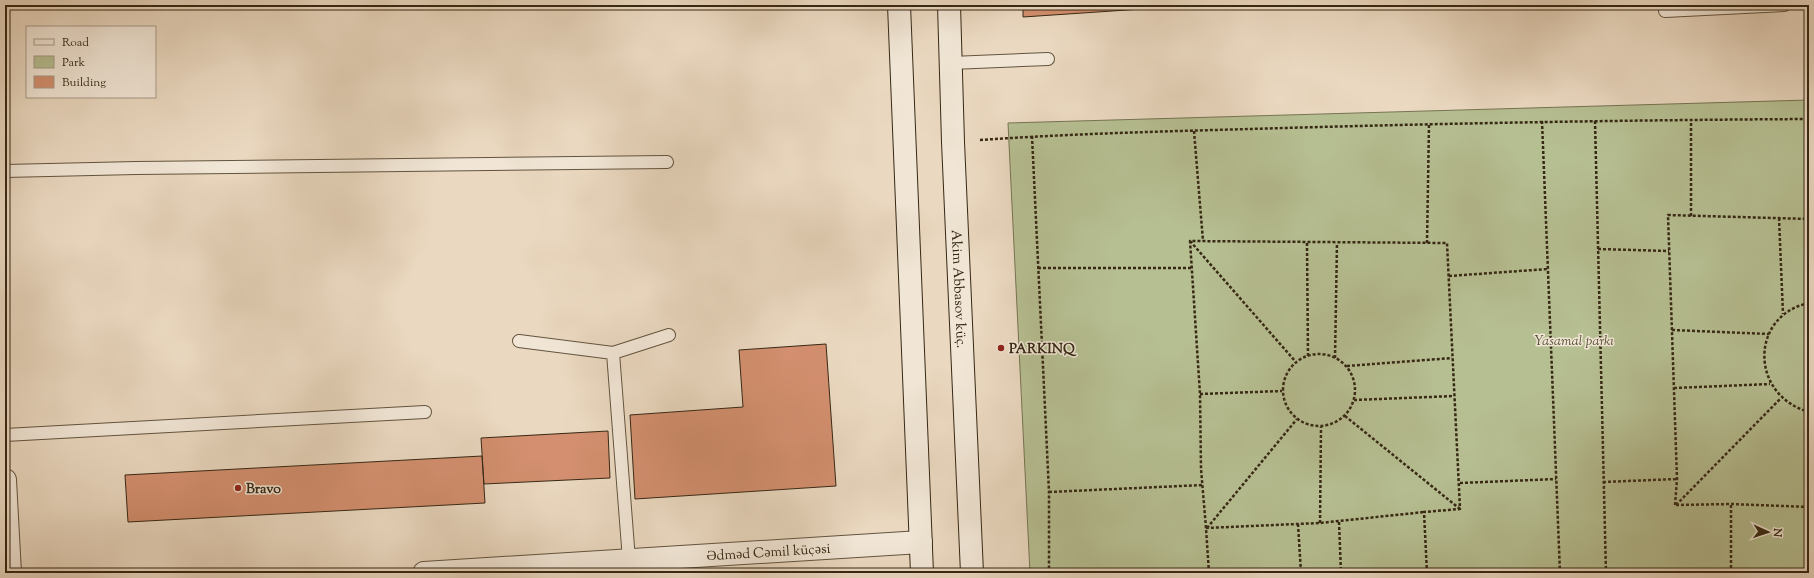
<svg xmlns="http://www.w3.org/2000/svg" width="1814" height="578" font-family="'Sorts Mill Goudy',serif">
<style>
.green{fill:#b6bf92;stroke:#767453}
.building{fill:#d38f6f;stroke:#362814}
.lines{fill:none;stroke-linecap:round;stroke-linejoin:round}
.service-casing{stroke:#63543f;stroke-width:14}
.minor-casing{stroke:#63543f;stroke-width:24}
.secondary-casing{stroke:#362814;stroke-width:24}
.path{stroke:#362814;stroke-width:2.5;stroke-dasharray:3 2;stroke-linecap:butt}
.service{stroke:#f1e6d6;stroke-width:12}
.minor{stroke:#f1e6d6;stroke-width:22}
.secondary{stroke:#f1e6d6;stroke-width:22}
.poi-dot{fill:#8f2418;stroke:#f1e6d6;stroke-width:1.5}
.labels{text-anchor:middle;stroke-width:3;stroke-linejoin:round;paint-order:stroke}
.street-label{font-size:14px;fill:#362814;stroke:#f1e6d6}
.park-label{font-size:14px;font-style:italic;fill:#564e34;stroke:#f1e6d6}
.poi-label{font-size:14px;font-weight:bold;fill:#362814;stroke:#f1e6d6;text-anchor:start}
</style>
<rect width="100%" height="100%" fill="#ead8c0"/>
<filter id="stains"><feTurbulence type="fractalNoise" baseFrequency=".005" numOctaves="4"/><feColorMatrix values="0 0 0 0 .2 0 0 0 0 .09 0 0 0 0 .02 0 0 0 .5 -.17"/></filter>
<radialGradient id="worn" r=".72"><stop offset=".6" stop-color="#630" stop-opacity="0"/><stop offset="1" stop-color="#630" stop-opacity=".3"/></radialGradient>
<path class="green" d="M1809,100V573H1030L1008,123Z"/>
<path class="building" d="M1023,5H1142V9L1023,17Z
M826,344L836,486L635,499L630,415L743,407L739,350Z
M608,431L610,478L484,484L481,438Z
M482,456L485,503L128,522L125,475Z"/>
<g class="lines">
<defs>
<path id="service" d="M1665,11L1784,5
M951,63L1048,59
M5,171L136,168L667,162
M519,341L613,353L669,335
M613,353L629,560
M5,435L425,412"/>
<g id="minor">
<path d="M5,480L10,573"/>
<path id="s1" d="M424,573L921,542"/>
</g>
<g id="secondary">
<path d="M899,5L922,573"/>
<path id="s2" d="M949,5L953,142L972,573"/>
</g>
</defs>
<use href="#service" class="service-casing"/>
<use href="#minor" class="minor-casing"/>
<use href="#secondary" class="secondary-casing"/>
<path class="path" d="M1542,121L1560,573
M1595,121L1606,573
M1194,131L1203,241
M1032,136L1049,492V573
M980,140C1081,133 1183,131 1284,128C1459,123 1634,120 1809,119
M1691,216V120
M1779,218L1783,314
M1190,241L1295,361
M1307,243L1308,356
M1427,243L1429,124
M1598,249L1669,251
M1038,268H1191
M1449,276L1548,269
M1809,303C1750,315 1749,395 1809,412
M1672,330L1769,334
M1283 390a36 36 0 1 1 72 0a36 36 0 1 1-72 0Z
M1335,358L1337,243
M1347,366L1452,358
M1674,388L1770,384
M1200,394L1282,391
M1354,400L1454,396
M1345,416L1460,509
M1603,482L1677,479
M1460,483L1556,479
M1049,492L1203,485
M1675,505L1677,479L1668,215L1809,219
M1676,505L1781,398
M1676,505L1731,504L1809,507
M1339,522L1341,573
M1320,523L1321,427
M1298,524L1301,573
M1206,528L1201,469L1200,394L1190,241L1447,243L1460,509L1424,512L1427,573
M1207,528L1297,419
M1209,573L1206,528L1320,523L1424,512
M1731,573V504"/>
<use href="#service" class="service"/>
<use href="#minor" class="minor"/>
<use href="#secondary" class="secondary"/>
</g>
<g class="poi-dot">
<circle cx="1001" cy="348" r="4"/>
<circle cx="238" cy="488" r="4"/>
</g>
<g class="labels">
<g class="street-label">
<text dy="5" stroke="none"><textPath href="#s2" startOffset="284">Akim Abbasov küç.</textPath></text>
<text dy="5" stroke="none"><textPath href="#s1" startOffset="345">Ədməd Cəmil küçəsi</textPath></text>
</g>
<g class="park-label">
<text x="1574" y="345">Yasamal parkı</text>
</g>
<g class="poi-label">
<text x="1009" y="353">PARKINQ</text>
<text x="246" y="493">Bravo</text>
</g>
</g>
<rect width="1814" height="578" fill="none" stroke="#ead8c0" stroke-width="20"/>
<rect x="6" y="6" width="1802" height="566" fill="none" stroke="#362814" stroke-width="2"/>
<rect x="10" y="10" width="1794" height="558" fill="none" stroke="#362814"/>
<rect x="26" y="26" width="130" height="72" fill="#f1e6d6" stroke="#a69a88"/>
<rect x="34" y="39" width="20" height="6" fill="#f1e6d6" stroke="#a69a88"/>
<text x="62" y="46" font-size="12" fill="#362814">Road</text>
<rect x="34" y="56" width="20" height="12" fill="#b6bf92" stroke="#a69a88"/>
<text x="62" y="66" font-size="12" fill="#362814">Park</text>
<rect x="34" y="76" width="20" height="12" fill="#d38f6f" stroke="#a69a88"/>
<text x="62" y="86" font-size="12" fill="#362814">Building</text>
<g transform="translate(1768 532) rotate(93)" stroke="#f1e6d6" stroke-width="3" paint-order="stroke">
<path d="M0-3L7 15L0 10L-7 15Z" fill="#362814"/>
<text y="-6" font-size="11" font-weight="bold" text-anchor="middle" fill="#362814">N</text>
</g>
<rect width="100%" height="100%" filter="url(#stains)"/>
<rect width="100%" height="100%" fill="url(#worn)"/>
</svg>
